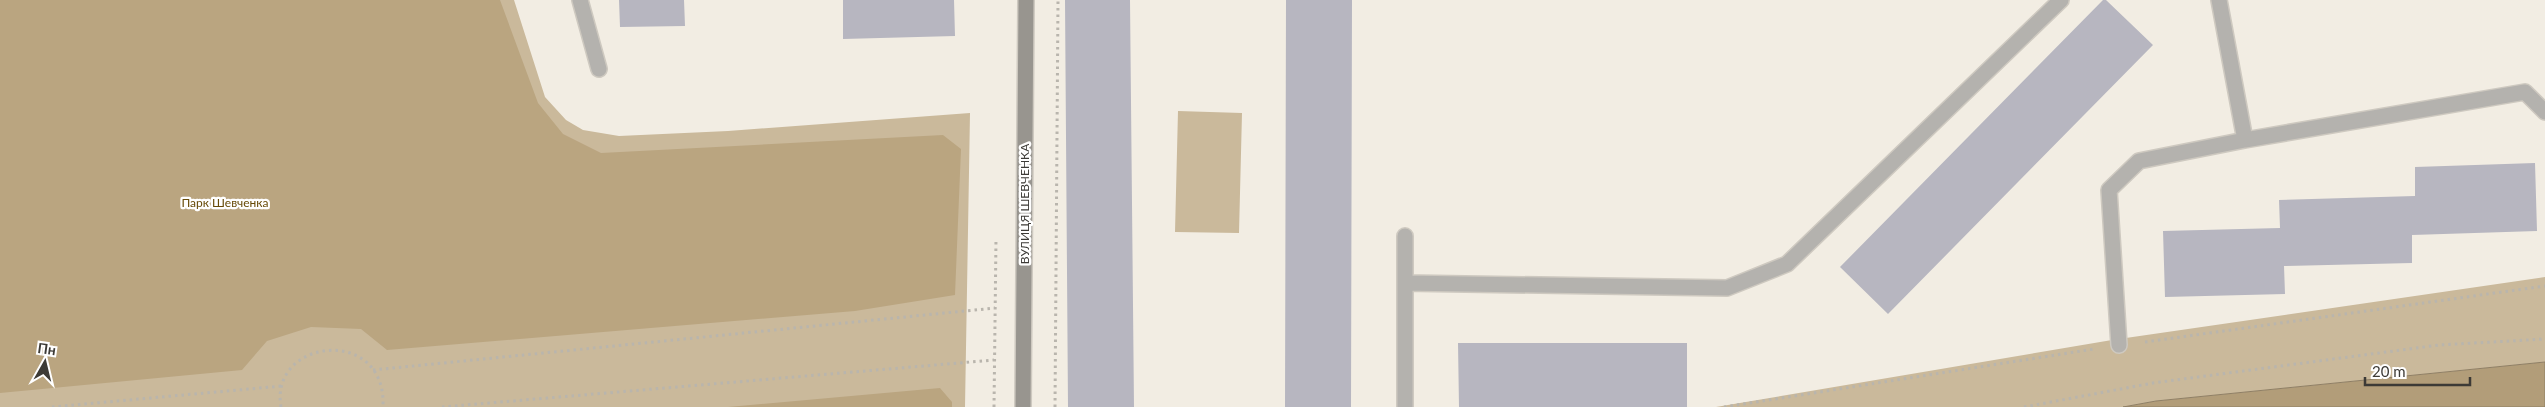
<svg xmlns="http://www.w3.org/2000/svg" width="2545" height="407" font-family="Lato,sans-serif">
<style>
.green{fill:#cab99b}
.forest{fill:#baa580}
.water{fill:#b29d79;stroke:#8f7f65}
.building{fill:#b7b6c0}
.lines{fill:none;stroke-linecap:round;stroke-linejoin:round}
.service-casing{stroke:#cec9c0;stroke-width:18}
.minor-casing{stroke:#cec9c0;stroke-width:18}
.secondary-casing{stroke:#cec9c0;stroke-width:18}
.path{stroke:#b9b5ad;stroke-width:3;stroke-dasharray:2.5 4;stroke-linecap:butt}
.service{stroke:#b4b2ae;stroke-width:15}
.minor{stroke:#b4b2ae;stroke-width:15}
.secondary{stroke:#98958f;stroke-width:15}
.labels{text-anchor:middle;stroke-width:4.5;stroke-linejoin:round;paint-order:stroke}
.park-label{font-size:12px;fill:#674a07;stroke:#fff}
.street-label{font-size:12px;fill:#3c3a36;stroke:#fff}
</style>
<rect width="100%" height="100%" fill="#f2ede3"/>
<path class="green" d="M0,0H514L545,97L566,120L583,130L619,136L728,131L970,113L965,407H0Z
M1178,111L1242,113L1239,233L1175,232Z
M2545,277V362L2156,401L2123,407H1716L2112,340Z"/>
<path class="forest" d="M0,0H500L538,103L563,134L601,153L943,135L961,149L955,295L855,311L387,350L361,329L311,327L267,341L242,370L0,393Z
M940,388L952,402V407H728Z"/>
<path class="water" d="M2545,362V407H2123L2156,401Z"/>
<path class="building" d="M619,0H684L685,26L620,27Z
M843,0H954L955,36L843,39Z
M1065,0H1130L1134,407H1068Z
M1286,0H1352L1351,407H1285Z
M2103,0H2106L2153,45L1888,314L1840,267Z
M2535,163L2537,231L2412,235V263L2284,266L2285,294L2165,297L2163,231L2280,228L2279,200L2415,196V167Z
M1458,343H1687V407H1459Z"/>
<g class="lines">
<defs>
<path id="service" d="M2219,0L2245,140
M1405,283L1727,288L1787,264L2061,0
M2119,345L2109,190L2139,161L2245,140L2525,92L2545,112
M1405,407V236"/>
<path id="minor" d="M580,0L599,69"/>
<path id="secondary" d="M1023,407L1026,0"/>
</defs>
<use href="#service" class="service-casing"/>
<use href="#minor" class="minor-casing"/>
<use href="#secondary" class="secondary-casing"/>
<path class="path" d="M2145,342L2545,286
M373,370L995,308
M52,407L282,386
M281,407C269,338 387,325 383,407
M442,407L994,360
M994,407L996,238
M1055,407L1058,0
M1724,407L2094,349
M2024,407L2153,383L2439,345L2545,339"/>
<use href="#service" class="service"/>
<use href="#minor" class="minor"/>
<use href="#secondary" class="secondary"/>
</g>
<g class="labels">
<g class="park-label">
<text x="225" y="207">Парк Шевченка</text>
</g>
<g class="street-label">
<text transform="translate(1025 204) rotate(-90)" y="4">ВУЛИЦЯ ШЕВЧЕНКА</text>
</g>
</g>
<g transform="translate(45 362) rotate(8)" stroke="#ffffff" stroke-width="4" paint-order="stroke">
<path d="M0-4L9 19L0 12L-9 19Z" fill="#3c3a36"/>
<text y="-8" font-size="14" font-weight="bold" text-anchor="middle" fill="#3c3a36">Пн</text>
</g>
<path d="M2365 377v8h105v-8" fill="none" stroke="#3c3a36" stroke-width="2.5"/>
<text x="2372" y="377" font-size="15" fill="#3c3a36" stroke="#ffffff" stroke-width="4" paint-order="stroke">20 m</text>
</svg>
